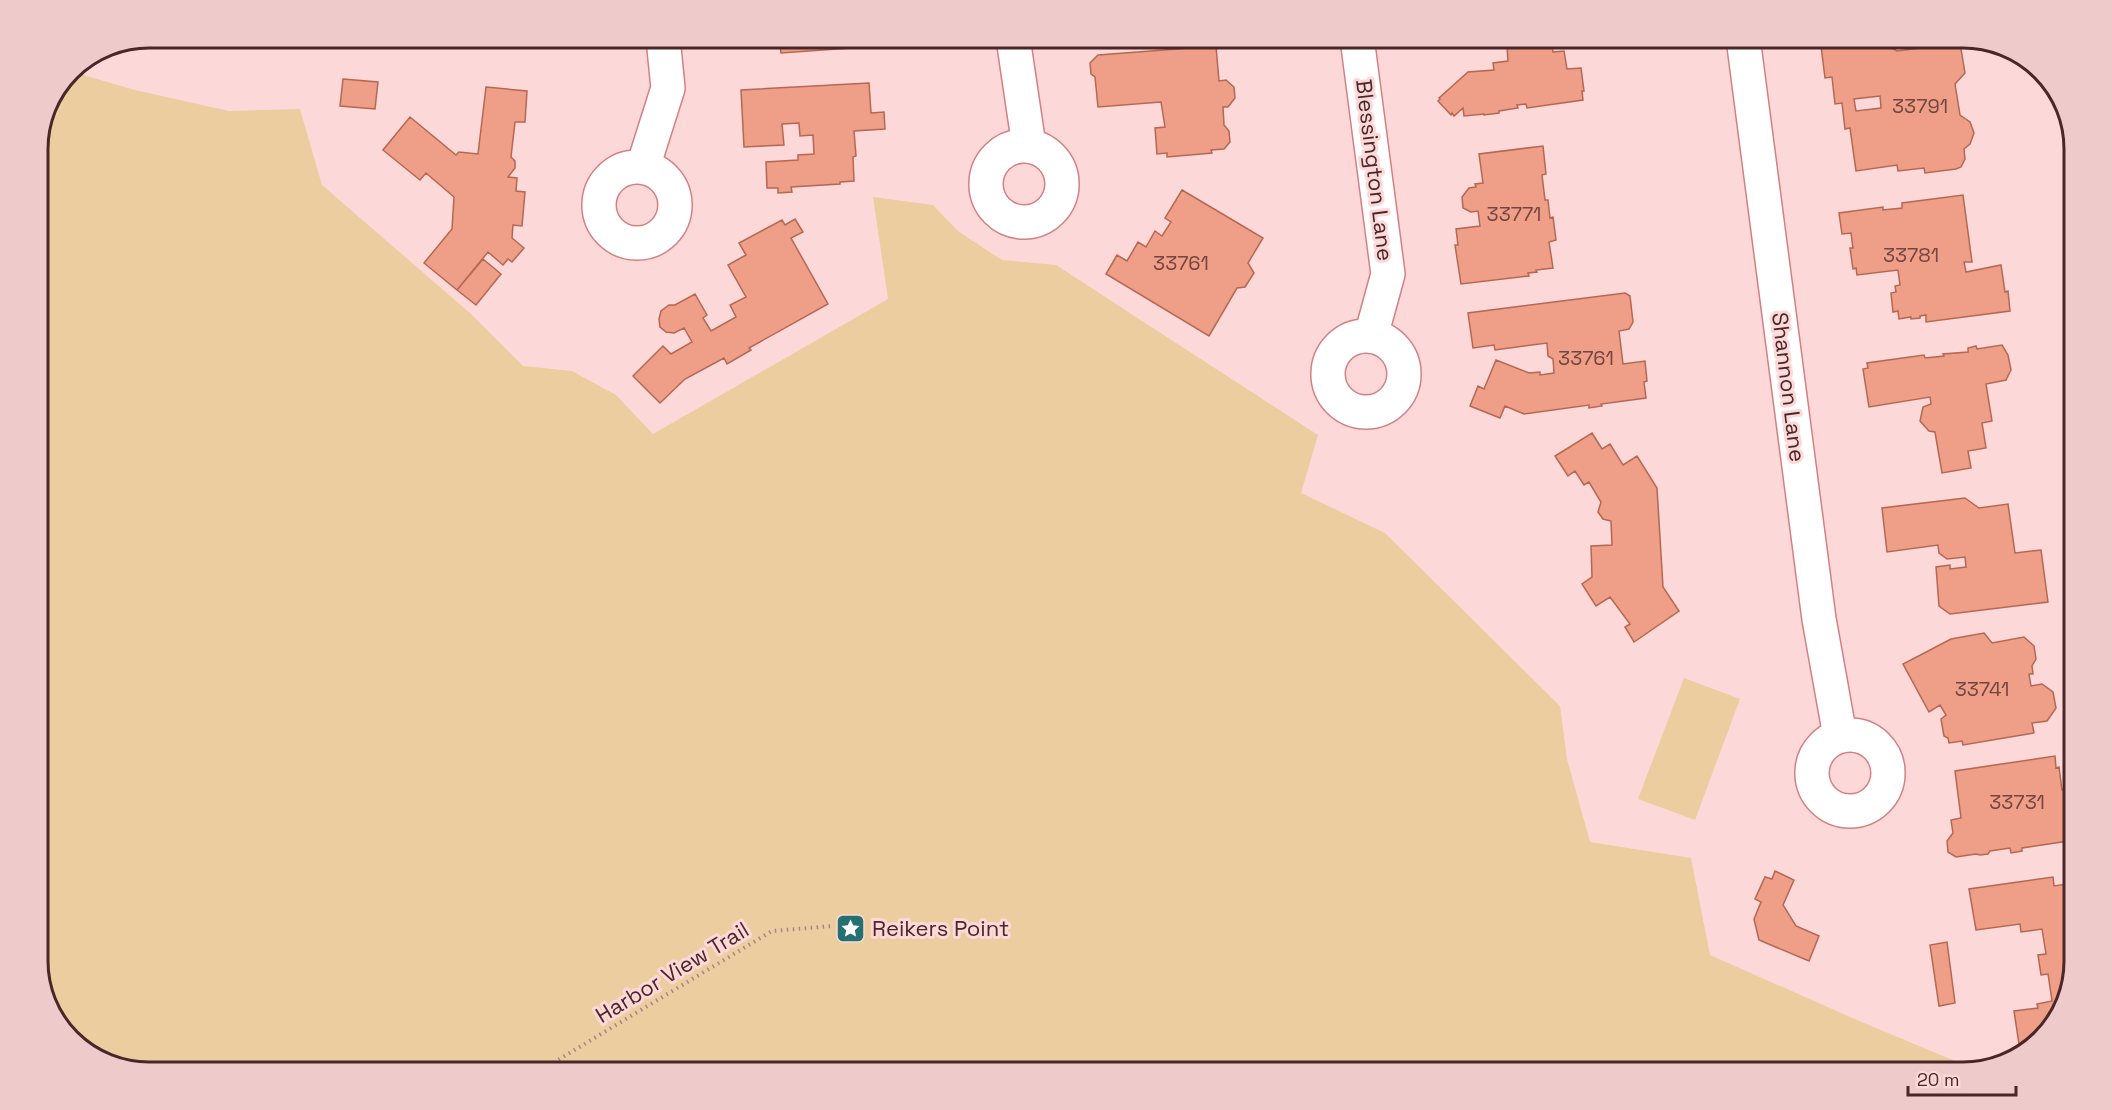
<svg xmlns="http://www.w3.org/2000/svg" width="2112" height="1110" font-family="'Space Grotesk',sans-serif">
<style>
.green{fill:#eccd9f}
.building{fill:#ef9e87;stroke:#b46853;stroke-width:1.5;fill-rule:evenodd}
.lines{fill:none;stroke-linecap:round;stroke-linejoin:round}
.street-casing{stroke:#d38084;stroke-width:36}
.path{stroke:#a98586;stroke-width:4;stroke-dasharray:1.5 4.5;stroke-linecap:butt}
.street{stroke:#fff;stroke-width:33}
.labels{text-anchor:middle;stroke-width:6;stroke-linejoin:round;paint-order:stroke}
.number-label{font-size:20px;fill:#724540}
.street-label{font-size:22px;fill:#492728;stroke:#fdd8d9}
.poi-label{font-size:22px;fill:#492728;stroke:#fdd8d9;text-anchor:start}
.rim{fill:none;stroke:#492728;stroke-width:3}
</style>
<rect width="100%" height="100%" fill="#fdd8d9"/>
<path class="green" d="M73,72L135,90L229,111L300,109L322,185L471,314L523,366L572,371L616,395L653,434L888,299L873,197L933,205L959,232L1002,260L1056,265L1318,435L1301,493L1385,533L1560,706L1567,759L1590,842L1691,858L1710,955L1857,1020L1974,1069L1963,1072H149L100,1061L57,1023L38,968V142L69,74Z
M1684,678L1740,699L1695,820L1638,799Z"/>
<path class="building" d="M779,38H908V44L781,53Z
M1494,38H1551L1553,52L1564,51L1567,69L1581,68L1584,91H1582L1583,100L1527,108L1526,104L1517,105L1518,108L1499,111V113L1484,115V114L1464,116L1463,108L1454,116L1452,113L1451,115L1438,101L1440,99L1439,98L1468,72L1494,70L1493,63L1508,61L1507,47Z
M1879,39L1880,48L1890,47L1897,51L1960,43L1965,73L1955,84L1960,115L1970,122L1974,133L1970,144L1964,149L1965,159L1961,167L1956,169L1925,173L1924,168L1898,171L1897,165L1856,171L1850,128L1845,129L1842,103L1835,104L1832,77L1825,78L1821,46ZM1880,96L1881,108L1856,111L1854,99Z
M1216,46L1219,81L1226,80L1234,87L1235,98L1228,107H1223L1224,125L1229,131L1230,142L1224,149L1211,150L1212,153L1167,157V153L1157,154L1155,128L1165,127L1161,102L1098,107L1095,77L1091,74L1090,63L1098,55Z
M343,79L378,82L375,109L340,106Z
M869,83L871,113L884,112L885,129L854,131L856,156L853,157L854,181L840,182V184L791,187L792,192L778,193V188H767L766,162L798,160V155L814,154L813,135L800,136L799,123L782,124L784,145L744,147L741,90Z
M486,87L527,91L525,122H515L511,157L515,161V168L508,177L517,178L516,191L525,192L522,226L513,225L512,238L524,248L512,262L508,259L503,265L488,252L457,290L424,263L452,229L454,197L426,173L420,180L383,150L410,117L456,155L459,152L478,154Z
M1543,146L1546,174L1542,175L1545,200H1548L1550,218L1553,217L1556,240L1549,242L1553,268L1536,270L1537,272L1528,273L1529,276L1461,284L1455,245H1458L1456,229L1480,226L1478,211L1471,212L1463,208L1462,197L1469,188L1476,187L1475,184L1483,183L1479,154Z
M1182,190L1263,238L1248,263L1254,273L1245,287L1237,288L1209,336L1106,274L1117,255L1127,261L1138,242L1146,247L1155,231L1162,236L1171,222L1165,218Z
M1963,195L1972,262H1964L1966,272L2001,265L2005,292L2008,291L2010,311L1926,322V315L1920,316V318L1911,319V317L1899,319L1898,311L1893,312L1891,293L1896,292L1895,286L1900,285L1898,270L1857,275L1856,268L1853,269L1850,248H1853L1851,233L1842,234L1839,213L1883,207V210L1902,208V203Z
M795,219L803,232L791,238L828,304L749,348L751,350L727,364L724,358L685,379L660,403L633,376L663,346L671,354L692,342L684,328L674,333L666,332L660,327L659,319L661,311L669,305H675L695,294L707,315L703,318L711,331L736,317L730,305L746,297L728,265L746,255L739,243L782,220L785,225Z
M483,259L501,274L476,305L457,290Z
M1625,293L1630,296L1633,322L1629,329L1619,331L1623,364L1645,361L1647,381L1644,382L1646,398L1601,404L1602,406L1589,408V405L1524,414L1505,406L1500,418L1470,406L1478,386L1484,389L1496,360L1529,373L1540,372V375L1554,373L1553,359L1548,356L1547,343L1495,350L1494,345L1473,348L1468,313Z
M2002,345L2008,355L2011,370L2006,380L1986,384L1992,421L1982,423L1986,448L1968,451L1971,468L1942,473L1935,432L1929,431L1920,421L1923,407L1931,404L1930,397L1869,407L1863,369L1868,368L1867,363L1924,355L1925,358L1944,356L1943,354L1968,352V348L1976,346L1977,349Z
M1592,433L1602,449L1610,444L1623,465L1637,456L1657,488L1663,587L1679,611L1634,642L1625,627L1630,624L1610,597L1596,606L1582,584L1592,577L1591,546L1612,545L1611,521L1603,519L1598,512L1601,502L1589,482L1584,485L1575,471L1568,476L1555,456Z
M1965,498L1979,508L2008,504L2015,553L2041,550L2048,602L1950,614L1939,606L1936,567L1950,565V569L1966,567L1965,557L1947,559L1939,553L1938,545L1887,552L1882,508Z
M1984,633L1992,643L2024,637L2034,646L2036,659L2032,666L2033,674H2029L2031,686L2042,684L2053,692L2056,708L2047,721L2032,723L2034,733L1963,745L1962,741L1949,743L1948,738L1944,736L1941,719L1946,715L1940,705L1929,712L1903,664L1951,639Z
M2055,756L2056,768L2059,767L2062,790L2072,789L2074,791V814L2064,815L2068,841L2022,848V851L2011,853L2010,848L1990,851L1988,854L1980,855L1976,854L1956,857L1948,852L1947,841L1953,833L1951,820L1961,818L1955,771Z
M1775,871L1794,880L1783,905L1796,926L1819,936L1809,961L1759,940L1754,919L1761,902L1755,899L1765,877L1772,879Z
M2053,877L2054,886L2074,883V961L2063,1010L2028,1050L2020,1051L2014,1011L2038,1008L2037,1004L2052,1001L2048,974L2041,975L2038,955L2046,954L2042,929L2021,932L2020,924L1976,930L1969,889Z
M1947,942L1955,1003L1939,1006L1930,945Z"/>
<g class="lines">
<defs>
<path id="street" d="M1013,38L1029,146
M1357,38L1388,274L1371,336
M1743,38L1819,619L1840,736
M986 184a38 38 0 1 1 76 0a38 38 0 1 1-76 0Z
M643,167L668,88L663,38
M599 205a38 38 0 1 1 76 0a38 38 0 1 1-76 0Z
M1328 374a38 38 0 1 1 76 0a38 38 0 1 1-76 0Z
M1812 773a38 38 0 1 1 76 0a38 38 0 1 1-76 0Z"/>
</defs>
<use href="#street" class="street-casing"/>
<path class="path" d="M538,1072L772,931L833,926"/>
<use href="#street" class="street"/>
</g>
<defs>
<symbol id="sight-square" viewBox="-11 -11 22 22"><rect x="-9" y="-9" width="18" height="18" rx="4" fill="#257172" stroke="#fdd8d9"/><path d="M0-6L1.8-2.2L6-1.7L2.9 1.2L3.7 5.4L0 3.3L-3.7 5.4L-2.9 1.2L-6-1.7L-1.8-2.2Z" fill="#fff"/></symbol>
</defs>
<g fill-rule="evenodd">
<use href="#sight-square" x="834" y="912" width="33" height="33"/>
</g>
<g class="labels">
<g class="number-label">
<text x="1920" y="113">33791</text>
<text x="1514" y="221">33771</text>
<text x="1911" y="262">33781</text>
<text x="1181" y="270">33761</text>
<text x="1586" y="365">33761</text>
<text x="1982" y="696">33741</text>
<text x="2017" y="809">33731</text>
</g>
<g class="street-label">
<text transform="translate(1375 170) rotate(83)" y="8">Blessington Lane</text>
<text transform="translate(1789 387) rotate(83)" y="8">Shannon Lane</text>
<text transform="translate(672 972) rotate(-31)" y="8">Harbor View Trail</text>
</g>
<g class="poi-label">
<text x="872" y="936">Reikers Point</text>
</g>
</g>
<path d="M0 0H2112V1110H0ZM149 48H1963A101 101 0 0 1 2064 149V961A101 101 0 0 1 1963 1062H149A101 101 0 0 1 48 961V149A101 101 0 0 1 149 48Z" fill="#efcacb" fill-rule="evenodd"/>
<path class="rim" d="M149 48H1963A101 101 0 0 1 2064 149V961A101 101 0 0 1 1963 1062H149A101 101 0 0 1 48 961V149A101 101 0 0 1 149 48Z"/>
<path d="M1908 1086v9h108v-9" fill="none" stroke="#492728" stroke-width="3"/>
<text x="1917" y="1086" font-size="18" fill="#492728" stroke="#fdd8d9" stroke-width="4.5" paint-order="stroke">20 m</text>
</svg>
